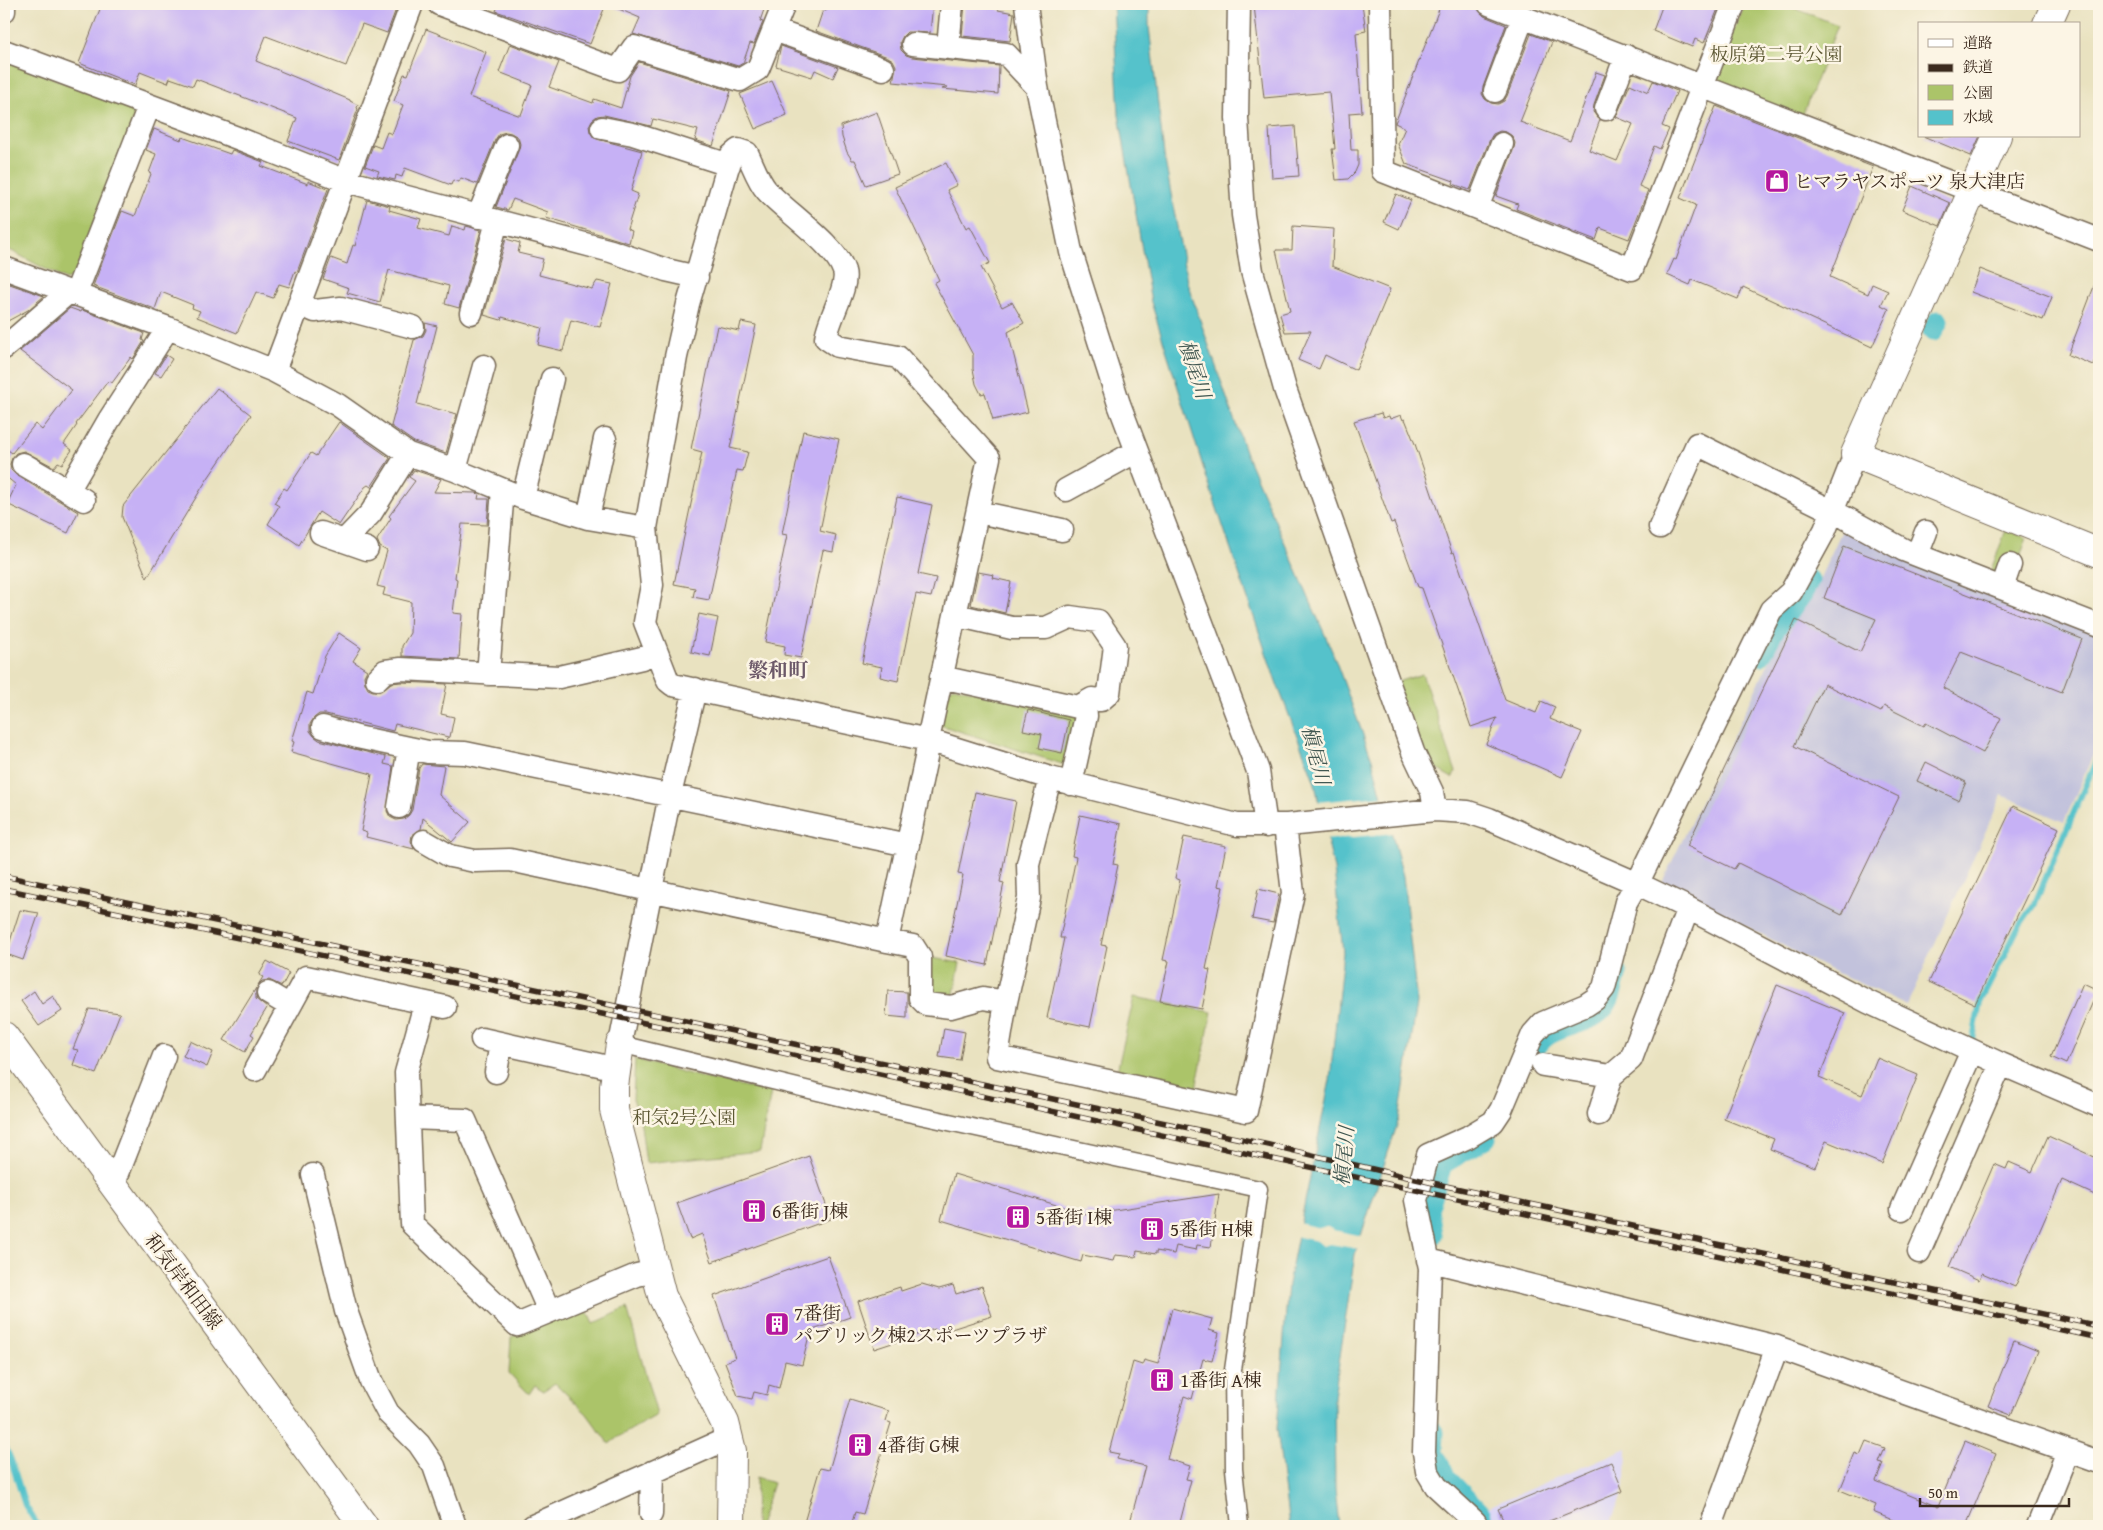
<svg xmlns="http://www.w3.org/2000/svg" width="2103" height="1530" font-family="'Gentium Book Plus','Noto Serif JP',serif">
<style>
.built{fill:#dcd6f6}
.industrial{fill:#c2c2dc}
.green{fill:#abc469;stroke:#737744}
.water{fill:#54c2cb;stroke:#487674}
.pier{fill:#e9e2c0}
.lines{fill:none;stroke-linecap:round;stroke-linejoin:round}
.stream{stroke:#54c2cb;stroke-width:6}
.canal{stroke:#54c2cb;stroke-width:21}
.building{fill:#c6b1f5}
.pedestrian-casing{stroke:#786a57;stroke-width:19}
.minor-casing{stroke:#786a57;stroke-width:25}
.tertiary-casing{stroke:#786a57;stroke-width:30}
.secondary-casing{stroke:#786a57;stroke-width:30}
.pedestrian{stroke:#fff;stroke-width:16}
.minor{stroke:#fff;stroke-width:22}
.tertiary{stroke:#fff;stroke-width:28}
.secondary{stroke:#fff;stroke-width:28}
.rail-casing{stroke:#3b2a1e;stroke-width:5.5}
.rail{stroke:#fcf5e5;stroke-width:4;stroke-dasharray:11;stroke-linecap:butt}
.labels{text-anchor:middle;stroke-width:5;stroke-linejoin:round;paint-order:stroke}
.park-label{font-size:19px;fill:#5d5834;stroke:#fcf5e5}
.poi-label{font-size:19px;fill:#3b2a1e;stroke:#fcf5e5;text-anchor:start}
.street-label{font-size:19px;fill:#3b2a1e;stroke:#fcf5e5}
.water-label{font-size:20px;font-style:italic;fill:#425852;stroke:#fcf5e5}
.neighbourhood-label{font-size:20px;font-weight:bold;fill:#6c5969;stroke:#fcf5e5}
</style>
<rect width="100%" height="100%" fill="#fcf5e5"/>
<filter id="ink" filterUnits="userSpaceOnUse"><feTurbulence type="fractalNoise" baseFrequency=".02" numOctaves="2"/><feDisplacementMap in="SourceGraphic" scale="10" xChannelSelector="R" yChannelSelector="G"/><feConvolveMatrix kernelMatrix="1 2 1 2 8 2 1 2 1" color-interpolation-filters="sRGB"/></filter>
<filter id="wash" filterUnits="userSpaceOnUse"><feTurbulence type="fractalNoise" baseFrequency=".0096" numOctaves="4" result="noise"/><feDisplacementMap in="SourceGraphic" scale="20" xChannelSelector="R" yChannelSelector="G"/><feGaussianBlur stdDeviation="1.12" result="paint"/><feColorMatrix in="noise" values="0 0 0 0 0 0 0 0 0 0 0 0 0 0 0 0 0 1.4 0 .05"/><feComposite in="paint" operator="in"/></filter>
<g filter="url(#wash)">
<rect width="100%" height="100%" fill="#e9e2c0"/>
<path class="built" d="M1627,1448L1626,1477L1620,1500L1609,1526H1493L1485,1508Z"/>
<path class="industrial" d="M1844,526L2099,633V741L2064,822L2002,795L1907,1005L1822,966L1662,882L1792,615L1813,593Z"/>
<path class="green" d="M1744,4H1783L1838,25L1802,116L1722,85L1717,73Z
M4,59L132,109L134,117L74,276L66,280L4,247Z
M2006,530L2027,538L2016,567L1999,573L1989,575Z
M1422,674L1456,772L1452,778L1430,765L1394,683Z
M954,687L1073,712L1078,719L1068,760L1062,764L940,725L947,691Z
M927,957L960,963L953,998L931,996Z
M1134,997L1212,1012L1195,1093L1116,1076Z
M635,1059L704,1078L771,1092L760,1151L646,1163L640,1118L633,1099Z
M585,1306L593,1324L627,1308L657,1415L618,1437L609,1444L587,1414L555,1383L543,1391L535,1385L529,1394L509,1373L511,1337Z
M756,1477L773,1483L759,1526H755Z"/>
<path class="water" d="M1113,4H1149V27L1164,155L1187,282L1246,454L1332,651L1372,759L1403,876L1417,1003L1399,1119L1355,1254L1334,1397L1335,1489L1339,1526H1289L1277,1429L1288,1284L1330,1080L1343,952L1334,869L1314,780L1274,676L1206,476L1151,302L1119,115Z"/>
<path class="pier" d="M1384,796L1394,833L1325,840L1316,802Z
M1298,1223L1320,1228L1326,1226L1333,1230L1363,1236L1359,1249L1330,1244L1323,1246L1317,1241L1295,1236Z"/>
<g class="lines">
<path class="stream" d="M1973,1039L1980,1003L2019,926L2035,903L2099,754
M4,1444L11,1460L25,1505L38,1526"/>
<path class="canal" d="M1933,331L1938,321
M1761,655L1774,630L1802,594L1809,580
M1532,1055C1546,1018 1589,1033 1607,1003C1612,995 1614,982 1617,973
M1432,1235L1428,1210L1442,1164L1486,1138
M1434,1432L1433,1453L1446,1478L1481,1515"/>
</g>
<g id="blocks">
<path class="building" d="M102,4H398L387,33L362,24L346,66L266,36L256,61L350,100V101L358,105L357,108L358,109L339,160L288,141L297,118L196,79L193,86L170,78L168,83L140,72L135,85L79,63Z
M499,4H606L590,44L496,11Z
M607,4H766L760,21L763,22L754,44L750,43L743,63L738,66L633,34L640,18Z
M829,4H933L930,33L907,32L903,36L900,42L901,50L906,55L912,57L999,66L998,94L942,89L948,87L893,82L896,66L893,60L888,57L816,31L823,10L826,11Z
M965,4H999L998,10L1014,13L1010,41L962,36Z
M1264,4H1362L1366,31L1356,33L1362,112L1349,113L1351,150H1358V165L1355,172L1348,179L1336,180L1332,149H1335L1332,114H1331L1329,92L1264,98L1254,5Z
M1441,4H1465L1477,7L1484,16L1506,25L1483,87L1482,94L1485,99L1491,103L1498,104L1504,101L1507,96L1531,34L1552,42L1520,122L1570,141L1596,72L1605,75L1594,105L1593,112L1600,120L1589,150L1617,161L1633,124L1616,117L1630,84L1648,92L1653,81L1677,91L1662,126L1669,129L1660,149L1654,146L1639,186L1648,190L1629,239L1600,228L1596,240L1516,209L1518,204L1496,196L1514,148L1515,143L1512,136L1506,132L1500,131L1493,134L1490,139L1470,190L1453,184L1454,181L1406,164L1398,144L1405,128L1395,123Z
M1663,4H1720L1704,43L1695,39L1692,47L1653,31Z
M426,29L486,52L469,97L518,115H521L532,85L499,72L510,44L559,62L549,87L593,103L594,99L621,108L630,76L639,62L731,91L713,146L695,140L698,130L653,119L651,126L604,115L597,116L592,120L589,126L590,132L594,138L642,151L631,191L638,194L627,229L632,231L629,243L546,218L548,212L513,199L508,210L496,207L519,149L520,144L518,137L511,133L506,132L499,134L495,140L477,184L461,178L459,182L453,180L451,185L405,168L402,177L396,175L395,180L377,176L379,171L365,166L373,145L381,148L387,132L392,134L403,105L394,101L404,74L408,75Z
M781,46L838,67L833,78L815,70L812,77L776,66Z
M772,81L787,115L755,129L740,94Z
M1716,106L1873,167L1830,277L1868,294L1872,284L1888,291L1881,305L1889,309L1872,347L1743,287L1738,299L1692,280L1690,285L1667,275L1674,259L1676,260L1696,205L1680,198Z
M877,112L898,174L866,185L855,160H852L847,152L842,137L841,126Z
M1295,126L1299,176L1272,178L1269,128Z
M154,129L181,140L182,137L230,154L232,150L263,162L261,166L308,184V181L328,189L297,272L295,271L289,287L279,284L273,298L256,292L237,333L197,317L200,311L192,308L193,305L161,292L155,309L93,286L122,211L135,216L151,174L149,173L156,154L146,150Z
M1923,136H1980L1971,156Z
M946,163L957,185L947,190L966,228L970,226L990,263L981,267L1002,307L1012,302L1024,323L1008,332L1028,412L993,420L985,393L981,394L976,384L973,369V355L934,283L939,280L895,187Z
M1912,186L1950,203L1940,226L1902,210Z
M1396,194L1411,200L1399,229L1384,222Z
M367,200L390,206L389,210L421,219L418,228L449,236L452,226L465,230L466,226L481,230L459,308L445,304L449,286L389,270L380,302L347,293L349,288L323,279L331,258L347,264L353,245L355,246Z
M1293,226L1334,229L1332,266L1390,289L1356,370L1325,355L1319,369L1298,360L1311,331L1285,332L1280,314L1290,311L1276,250H1292Z
M506,239L520,243L518,253L543,259L539,275L592,289L597,281L612,284L600,327L571,320L563,351L538,345L542,328L502,317L501,320L484,315Z
M1980,269L2052,297L2043,320L1971,292Z
M2098,276H2099V348L2093,365L2068,355Z
M4,282L44,296L28,310L4,323Z
M70,308L81,312L82,310L144,333L142,340L144,341L133,359L131,357L112,383L108,381L76,424L77,425L64,444L72,450L62,464L58,462L54,467L24,451L16,453L12,458L10,464L11,470L16,475L78,512L68,533L7,504L16,485L4,475V447L12,453L35,424L42,430L72,390L20,351Z
M741,322L756,325L730,448L748,452L743,471L737,470L709,600L693,597L695,588L674,584L702,452L691,449L717,326L739,331Z
M425,323L437,326L417,404L457,414L446,453L414,442L391,426L414,340L423,336L426,330Z
M166,355L172,359L161,376L155,373Z
M217,388L251,415L206,481L147,578L122,517L123,506Z
M1381,413L1383,418L1389,416L1390,419L1401,415L1403,420L1405,419L1415,444L1452,553L1454,552L1505,700L1536,713L1541,701L1555,707L1550,719L1582,732L1562,777L1486,744L1497,718L1471,727L1422,588L1418,587L1394,522L1391,523L1354,421Z
M339,422L390,458L371,487L368,485L365,487L339,525L319,512L299,545L268,524L279,506L274,503L284,488L287,490L311,453L316,456Z
M803,431L839,439L820,531L836,535L833,552L823,550L801,658L784,655L785,646L765,642L787,535L782,534Z
M414,470L441,479L434,492L476,493L479,494L478,499H489L487,525L462,524L455,578L457,579L453,613L462,614L459,659L402,656V646L410,633L411,602L383,595L385,588L377,586L387,551L380,547L377,540L391,518L389,516L415,481L409,477Z
M897,497L932,505L918,574L936,578L931,597L916,594L898,681L880,677L882,667L862,663Z
M1844,546L2082,639L2062,692L1961,652L1943,688L2001,718L1983,753L1926,723L1924,726L1884,706L1881,712L1824,684L1794,746L1899,797L1842,915L1738,863L1734,869L1687,846L1796,620L1860,652L1876,619L1824,598Z
M978,572L994,575L993,578L1011,582L1005,613L971,605Z
M699,614L718,618L710,656L691,652Z
M339,633L361,648L353,661L367,670L364,676L365,683L368,689L373,691H381L391,683L401,682L447,684L441,714L454,717L450,737L446,739L448,737L395,724L393,731L326,714H319L314,718L310,724V731L314,736L319,740L386,757L384,764L393,766L387,811L390,817L396,820L404,819L409,815L412,810L419,768L422,764L444,766L439,795L470,822L452,842L423,818L421,829L412,835L411,841L414,849L366,837L367,833L361,831L372,774L291,752L294,742L292,741L307,692L313,694L325,656Z
M1028,710L1069,720L1062,753L1039,748L1042,734L1023,730Z
M1926,762L1966,782L1958,800L1917,781Z
M975,792L1016,801L1000,882L1004,883L987,965L946,956L963,875L958,874Z
M2013,806L2059,828L1975,1004L1929,982Z
M1080,815L1121,824L1113,864L1118,865L1101,945L1107,946L1090,1027L1047,1018L1064,938H1060L1076,857L1072,856Z
M1184,837L1226,846L1218,886L1223,887L1206,969L1210,970L1202,1009L1160,1001L1169,961L1163,960L1180,880L1175,878Z
M1258,889L1279,894L1273,923L1252,919Z
M20,910L39,913L23,960L6,954Z
M267,961L289,973L282,986L269,980L262,981L258,985L263,977L259,975Z
M2083,983L2098,990L2066,1064L2051,1057Z
M1777,985L1845,1013L1819,1077L1862,1095L1877,1058L1918,1075L1882,1164L1826,1141L1815,1167L1770,1149L1774,1139L1724,1119Z
M256,988V999L267,1008L251,1034L254,1036L245,1052L224,1040Z
M34,991L42,1004L53,996L62,1011L39,1026L21,1001Z
M888,991L907,992V1018L886,1016Z
M89,1009L120,1013L96,1074L73,1065L78,1050L73,1049Z
M944,1028L965,1032L960,1060L939,1057Z
M190,1041L213,1052L207,1067L183,1056Z
M2048,1136L2099,1159V1197L2062,1180L2015,1287L1982,1273L1979,1280L1949,1267L1994,1164L2006,1169L2009,1162L2032,1172Z
M809,1156L831,1219L712,1262L702,1234L690,1239L677,1203Z
M954,1174L1086,1214L1087,1210L1095,1213L1219,1194L1211,1247L1197,1245L1196,1250L1176,1246L1174,1254L1156,1251V1254L1137,1251L1136,1257L1115,1255L1113,1261L1083,1255L1081,1262L941,1220Z
M828,1256L850,1317L810,1331L802,1365L785,1361L779,1388L769,1385L767,1395L754,1392L752,1399L738,1396L725,1362L735,1358L714,1296Z
M922,1284L939,1289L953,1285L956,1294L982,1286L992,1316L936,1334L935,1329L874,1349L858,1301L900,1287L901,1291Z
M1172,1308L1212,1319L1209,1330L1219,1333L1212,1361L1203,1359L1192,1399L1184,1396L1167,1459L1190,1466L1186,1479L1191,1480L1179,1526H1129L1145,1466L1117,1459L1119,1454L1109,1452L1133,1362L1142,1365L1144,1360L1158,1364Z
M2014,1341L2038,1351L2011,1415L1988,1406Z
M850,1399L889,1411L886,1421L891,1423L863,1514L855,1512L851,1526H803L820,1468L829,1470Z
M1866,1441L1885,1448L1879,1463L1883,1464L1876,1481L1938,1507L1965,1441L1996,1454L1966,1526H1907L1873,1512L1876,1505L1840,1490L1855,1453L1860,1455Z
M1611,1462L1623,1491L1537,1526H1506L1498,1509Z"/>
</g>
</g>
<g filter="url(#ink)">
<use href="#blocks" fill-opacity="0" stroke="#786a57" stroke-width="1"/>
<g class="lines">
<defs>
<path id="pedestrian" d="M620,1044L884,1108L1259,1189L1233,1370L1234,1469L1240,1526"/>
<path id="minor" d="M439,4L618,70L634,47L740,80L758,69L784,4
M1026,4L1037,87L1071,252L1119,404L1258,771L1266,826
M1239,4L1237,118L1243,215L1252,271L1285,389L1413,752L1432,792L1435,810
M1380,4L1383,171L1632,269L1734,4
M1489,4L2099,240
M4,11V4
M774,30L883,69
M913,44L1006,54L1037,87
M948,47L952,4
M4,51L240,139L346,181L611,251L666,270L697,277
M1495,91L1523,17
M1606,109L1626,56
M602,128L633,134L729,165
M1477,208L1502,144
M478,217L507,145
M4,268L168,328L274,371L338,405L408,454L455,470L523,498L588,518L646,528
M76,293L149,106
M299,304L315,311L341,308L413,327
M471,313L497,222
M4,348L70,291
M274,371L412,4
M23,464L84,500
M455,470L484,366
M1066,490L1126,457L1137,453
M68,491L109,420L168,328
M523,498L552,379
M978,512L1062,530
M588,518L605,439
M1660,527L1697,444L1846,518L1904,550L2099,626
M321,533L344,541L371,513L408,454
M344,541L367,549
M1917,555L1926,532
M2002,588L2010,565
M488,674L503,490
M941,677L1078,707L1092,699L1101,700L1109,693L1115,646L1098,621L1070,617L1046,628H1012L956,615
M377,679L385,671L401,669L559,677L642,658L656,653
M323,727L357,737L409,748
M1050,778L1028,864L1029,898L1006,1002L997,1057L1246,1111L1293,893L1285,825
M1071,784L1086,716L1085,703
M399,807L409,748L428,752L465,753L908,845
M424,841L450,856L475,861L510,860L887,941
M268,993L290,1006
M1006,1002L983,998L951,1007L926,1004L920,998V957L913,946L887,941L926,758L928,740L989,458L898,357L838,346L826,338C828,319 849,287 844,271C837,246 785,211 767,191C758,181 753,165 747,153L738,150L731,156L688,304L676,357L646,528L652,585L645,622L668,681L673,685L928,740L1050,778L1237,825H1287L1435,810L1468,812L1489,819L1636,883L1688,908L1868,1002L2001,1064L2099,1106
M425,1004L406,1073L412,1224L517,1325L637,1275L655,1271
M482,1039L617,1069
M620,1044L670,795L695,689
M1543,1065L1611,1076
M255,1070L306,977L445,1007
M496,1072L501,1043
M1599,1114L1611,1076L1631,1059L1688,908
M408,1118L465,1120L549,1311
M313,1175L346,1311L371,1381L388,1413L419,1444L434,1466L455,1526
M113,1186L164,1056
M1902,1209L1972,1051
M1919,1252L2001,1064
M1428,1260L1777,1347L2099,1462
M651,1514L652,1472
M533,1526L729,1438
M1477,1526L1475,1522L1436,1486L1427,1471L1424,1452L1430,1268L1416,1200L1428,1155L1468,1137L1493,1122L1501,1110L1533,1034L1543,1023L1586,1005L1595,999L1604,988L1626,902L1642,874L1771,610L1791,592L1825,530L1855,454
M1711,1526L1777,1347
M2038,1526L2068,1451"/>
<path id="tertiary" d="M2047,24L2056,4
M1997,136L1855,454L2099,553
M620,1044L614,1086V1110L662,1296L725,1423L732,1451L731,1526"/>
<path id="secondary" d="M4,1036L364,1526"/>
</defs>
<use href="#pedestrian" class="pedestrian-casing"/>
<use href="#minor" class="minor-casing"/>
<use href="#tertiary" class="tertiary-casing"/>
<use href="#secondary" class="secondary-casing"/>
<use href="#pedestrian" class="pedestrian"/>
<use href="#minor" class="minor"/>
<use href="#tertiary" class="tertiary"/>
<use href="#secondary" class="secondary"/>
<defs>
<path id="rail" d="M4,876L1269,1145L1446,1186L2099,1326
M4,889L626,1019L2099,1338"/>
</defs>
<use href="#rail" class="rail-casing"/>
<use href="#rail" class="rail"/>
</g>
</g>
<defs>
<symbol id="shop-square" viewBox="-11 -11 22 22"><rect x="-9" y="-9" width="18" height="18" rx="4" fill="#b5179e" stroke="#fcf5e5"/><path d="M-5-2.5h2.3a2.7 3.5 0 0 1 5.4 0H5L5.5 6h-11ZM-1.5-2.5h3a1.5 2.3 0 0 0-3 0Z" fill="#fff"/></symbol>
<symbol id="building-square" viewBox="-11 -11 22 22"><rect x="-9" y="-9" width="18" height="18" rx="4" fill="#b5179e" stroke="#fcf5e5"/><path d="M-4-6H4V6H1V3H-1V6H-4ZM-2.5-4.3h1.7v1.8h-1.7ZM.8-4.3h1.7v1.8H.8ZM-2.5-1h1.7V.8h-1.7ZM.8-1h1.7V.8H.8Z" fill="#fff"/></symbol>
</defs>
<g fill-rule="evenodd">
<use href="#shop-square" x="1763" y="167" width="28" height="28"/>
<use href="#building-square" x="740" y="1197" width="28" height="28"/>
<use href="#building-square" x="1004" y="1203" width="28" height="28"/>
<use href="#building-square" x="1138" y="1215" width="28" height="28"/>
<use href="#building-square" x="763" y="1310" width="28" height="28"/>
<use href="#building-square" x="1148" y="1366" width="28" height="28"/>
<use href="#building-square" x="846" y="1431" width="28" height="28"/>
</g>
<g class="labels">
<g class="park-label">
<text x="1776" y="61">板原第二号公園</text>
<text x="684" y="1124">和気2号公園</text>
</g>
<g class="poi-label">
<text x="1794" y="188">ヒマラヤスポーツ 泉大津店</text>
<text x="772" y="1218">6番街 J棟</text>
<text x="1036" y="1224">5番街 I棟</text>
<text x="1170" y="1236">5番街 H棟</text>
<text x="794" y="1320">7番街<tspan x="794" dy="22">パブリック棟2スポーツプラザ</tspan></text>
<text x="1180" y="1387">1番街 A棟</text>
<text x="878" y="1452">4番街 G棟</text>
</g>
<g class="street-label">
<text transform="translate(184 1281) rotate(53)" y="7">和気岸和田線</text>
</g>
<g class="water-label">
<text transform="translate(1195 369) rotate(72)" y="7">槇尾川</text>
<text transform="translate(1316 755) rotate(76)" y="7">槇尾川</text>
<text transform="translate(1344 1156) rotate(-85)" y="7">槇尾川</text>
</g>
<g class="neighbourhood-label">
<text x="778" y="677">繁和町</text>
</g>
</g>
<rect width="2103" height="1530" fill="none" stroke="#fcf5e5" stroke-width="20"/>
<rect x="1918" y="22" width="162" height="115" fill="#fcf5e5" stroke="#afa495"/>
<rect x="1928" y="39" width="25" height="8" fill="#ffffff" stroke="#afa495"/>
<text x="1963" y="48" font-size="15" fill="#3b2a1e">道路</text>
<rect x="1928" y="64" width="25" height="8" fill="#3b2a1e" stroke="#afa495"/>
<text x="1963" y="72" font-size="15" fill="#3b2a1e">鉄道</text>
<rect x="1928" y="85" width="25" height="15" fill="#abc469" stroke="#afa495"/>
<text x="1963" y="98" font-size="15" fill="#3b2a1e">公園</text>
<rect x="1928" y="110" width="25" height="15" fill="#54c2cb" stroke="#afa495"/>
<text x="1963" y="122" font-size="15" fill="#3b2a1e">水域</text>
<path d="M1920 1498v8h149v-8" fill="none" stroke="#3b2a1e" stroke-width="2.5"/>
<text x="1928" y="1498" font-size="15" fill="#3b2a1e" stroke="#fcf5e5" stroke-width="4" paint-order="stroke">50 m</text>
</svg>
